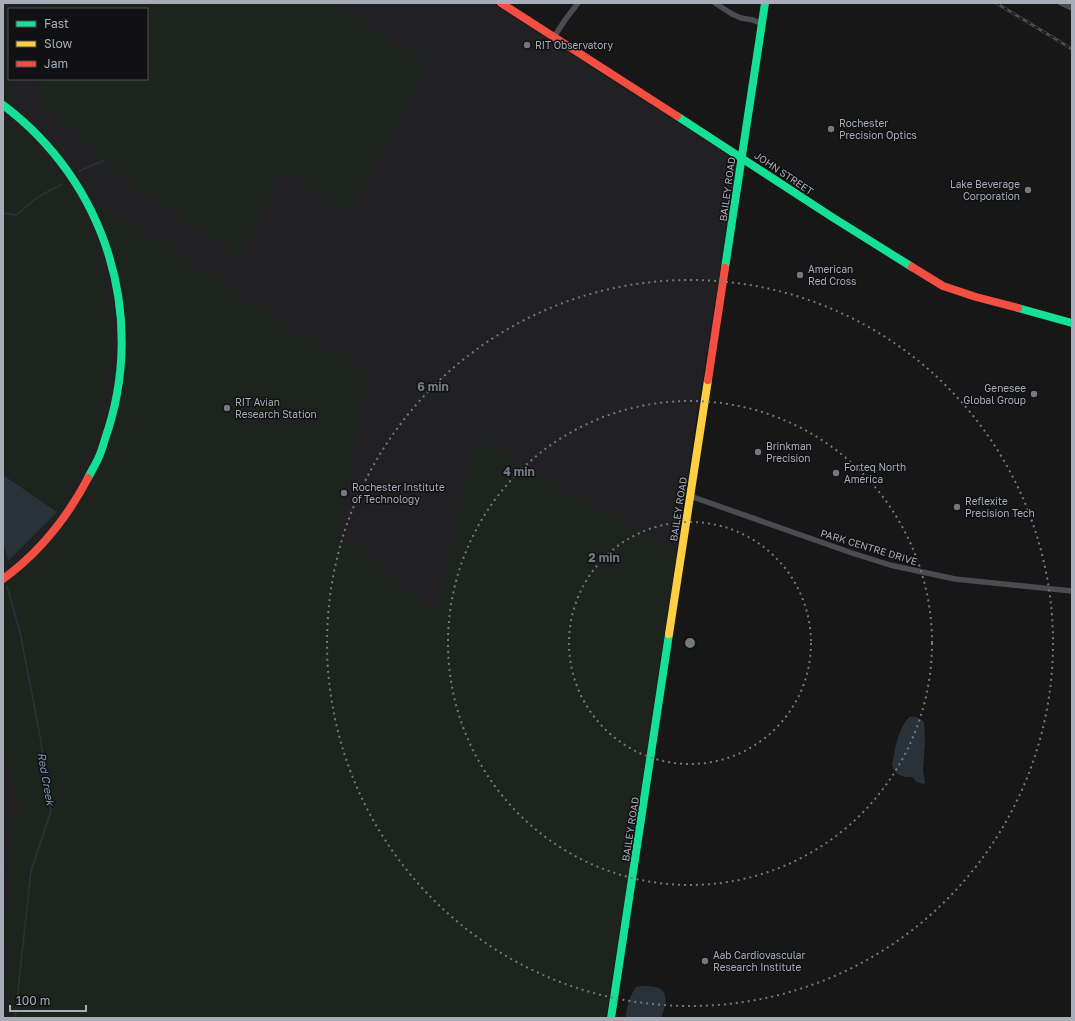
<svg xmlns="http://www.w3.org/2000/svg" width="1075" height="1021" font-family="'Golos Text',sans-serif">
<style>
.built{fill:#212123;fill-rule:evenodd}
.green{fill:#1d241e;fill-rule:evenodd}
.water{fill:#2a3239}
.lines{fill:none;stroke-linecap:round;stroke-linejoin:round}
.stream{stroke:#2a3239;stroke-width:1.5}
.street{stroke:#4b4c50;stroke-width:5.5}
.fast{stroke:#16e098;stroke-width:8}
.slow{stroke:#ffcf43;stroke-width:8}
.jam{stroke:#f24e42;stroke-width:8}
.rail-casing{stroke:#4b4c4f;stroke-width:3}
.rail{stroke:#111113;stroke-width:1.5;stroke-dasharray:4.5;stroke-linecap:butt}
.ring{fill:none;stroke:#757880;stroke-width:2;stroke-dasharray:2 4}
.poi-dot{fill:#757880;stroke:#111113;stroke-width:1.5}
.labels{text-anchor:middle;stroke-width:3;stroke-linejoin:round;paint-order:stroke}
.poi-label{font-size:10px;fill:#a8adb8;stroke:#111113;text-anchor:start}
.street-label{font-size:10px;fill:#a8adb8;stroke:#111113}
.water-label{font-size:11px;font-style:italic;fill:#7f9bb3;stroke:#111113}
.centre{fill:#757880;stroke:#111113;stroke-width:2}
.ring-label{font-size:12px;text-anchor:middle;font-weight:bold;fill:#757880;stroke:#111113;stroke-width:3;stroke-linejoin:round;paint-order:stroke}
</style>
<rect width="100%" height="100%" fill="#171717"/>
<path class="built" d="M3,3H492L730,156L734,160L736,165V169L694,434L621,924L566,915L606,1018H3ZM9,9H147V79H9Z"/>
<path class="green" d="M34,3H330L429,66L350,212L280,172L240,256L126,181L33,98L42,79H147V9H41Z
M3,81L13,86L17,92L16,106L3,99Z
M3,119L10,124L37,148L61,176L83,215L99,256L107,292L110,331L109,365L104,403L99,427L85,463L57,512L3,475Z
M100,207L104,208L286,326L368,376L337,535L437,613L474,438L596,510L674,553L676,557L606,1018H8L9,1008L4,997L10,956L5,950L6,945L3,944V919L7,912L10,892V886L7,869L16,816L18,812L22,806L3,753V587H7V580C23,563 39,546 55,529C62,522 71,514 77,505C117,446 134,366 122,296C118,267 108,240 98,212V209ZM9,597L20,632L35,714V713Z"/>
<path class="water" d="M3,475L57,512L8,561L3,539Z
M909,717C915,716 919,717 924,722L925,743L923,770L925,784C922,783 918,783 915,781C914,780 914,779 913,778C910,776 909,777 906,777C899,776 893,772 892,764C895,749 898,729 909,717Z
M642,986C646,986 651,986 655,987C671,990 665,1007 661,1018H626C626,1007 630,996 636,987Z"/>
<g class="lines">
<path class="stream" d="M79,171L103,161
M3,213L16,215L38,197L62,184
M7,587L20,632L40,736L51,811L31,871L15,1018"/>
<path class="street" d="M715,3L732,14L741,18L753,20L762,24
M1061,3L1072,8
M554,37L565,20L578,3
M690,496L852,553L890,565L955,579L1072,591"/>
<path class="fast" d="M3,105C106,182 148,317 105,439C103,446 101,453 98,459C95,465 91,472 88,478
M677,116L832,217L912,267
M725,268L765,3
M1018,308L1072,323
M611,1018L669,634"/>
<path class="slow" d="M669,634L708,380"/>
<path class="jam" d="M501,3L677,116
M912,267L943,286L976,297L1018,308
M708,380L725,268
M3,579C40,552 67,518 88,478"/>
<defs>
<path id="rail" d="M996,3L1072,49"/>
</defs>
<use href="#rail" class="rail-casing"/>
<use href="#rail" class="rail"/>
</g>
<g class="ring">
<circle cx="690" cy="643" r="121"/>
<circle cx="690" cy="643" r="242"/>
<circle cx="690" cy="643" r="363"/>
</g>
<g class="poi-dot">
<circle cx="527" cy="45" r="4"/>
<circle cx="831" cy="129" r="4"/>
<circle cx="1028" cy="190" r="4"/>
<circle cx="800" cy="275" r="4"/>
<circle cx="1034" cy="394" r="4"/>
<circle cx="227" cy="408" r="4"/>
<circle cx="758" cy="452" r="4"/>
<circle cx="836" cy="473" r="4"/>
<circle cx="344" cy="493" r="4"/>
<circle cx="957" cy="507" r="4"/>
<circle cx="705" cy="961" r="4"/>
</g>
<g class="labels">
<g class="poi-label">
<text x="535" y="49">RIT Observatory</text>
<text x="839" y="127">Rochester<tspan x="839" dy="12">Precision Optics</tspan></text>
<text x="1020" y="188" text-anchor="end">Lake Beverage<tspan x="1020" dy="12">Corporation</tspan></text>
<text x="808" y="273">American<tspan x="808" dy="12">Red Cross</tspan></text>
<text x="1026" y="392" text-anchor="end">Genesee<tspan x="1026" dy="12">Global Group</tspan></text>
<text x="235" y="406">RIT Avian<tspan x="235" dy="12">Research Station</tspan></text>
<text x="766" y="450">Brinkman<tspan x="766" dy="12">Precision</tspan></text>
<text x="844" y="471">Forteq North<tspan x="844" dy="12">America</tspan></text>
<text x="352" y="491">Rochester Institute<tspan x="352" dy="12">of Technology</tspan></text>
<text x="965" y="505">Reflexite<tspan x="965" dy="12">Precision Tech</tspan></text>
<text x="713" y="959">Aab Cardiovascular<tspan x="713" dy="12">Research Institute</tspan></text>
</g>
<g class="street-label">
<text transform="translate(784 173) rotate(34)" y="4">JOHN STREET</text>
<text transform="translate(727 189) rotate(-82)" y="4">BAILEY ROAD</text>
<text transform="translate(678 509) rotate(-81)" y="4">BAILEY ROAD</text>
<text transform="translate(869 547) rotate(17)" y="4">PARK CENTRE DRIVE</text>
<text transform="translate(630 829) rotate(-81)" y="4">BAILEY ROAD</text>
</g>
<g class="water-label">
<text transform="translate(46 779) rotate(80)" y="4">Red Creek</text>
</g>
</g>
<circle cx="690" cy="643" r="6" class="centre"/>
<g class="ring-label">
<text x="433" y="391">6 min</text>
<text x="519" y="476">4 min</text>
<text x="604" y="562">2 min</text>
</g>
<rect width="1075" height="1021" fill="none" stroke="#a8adb8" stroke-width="8"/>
<rect x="8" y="8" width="140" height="72" fill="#111113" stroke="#4d4f55"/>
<rect x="16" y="21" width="20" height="6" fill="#16e098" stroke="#4d4f55"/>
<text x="44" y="28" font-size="12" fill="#a8adb8">Fast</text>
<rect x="16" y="41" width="20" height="6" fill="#ffcf43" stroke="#4d4f55"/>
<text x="44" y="48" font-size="12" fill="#a8adb8">Slow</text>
<rect x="16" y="61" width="20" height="6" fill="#f24e42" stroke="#4d4f55"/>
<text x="44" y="68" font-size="12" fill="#a8adb8">Jam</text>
<path d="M10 1005v6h76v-6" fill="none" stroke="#a8adb8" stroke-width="2"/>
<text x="16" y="1005" font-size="12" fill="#a8adb8" stroke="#111113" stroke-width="3" paint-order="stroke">100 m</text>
</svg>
